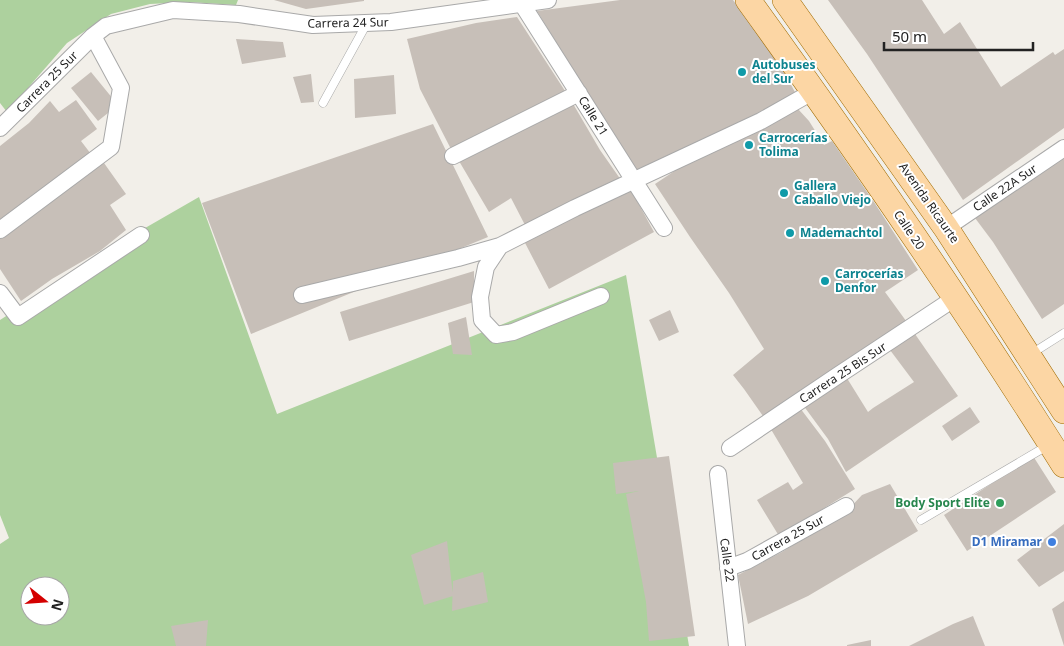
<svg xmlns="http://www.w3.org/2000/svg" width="1064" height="646" font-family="'Noto Sans',sans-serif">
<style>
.forest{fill:#add19e;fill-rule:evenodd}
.building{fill:#c7bfb8}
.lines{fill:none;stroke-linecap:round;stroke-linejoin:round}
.service-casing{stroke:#a9a9a9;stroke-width:9}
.minor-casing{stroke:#a9a9a9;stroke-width:18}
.primary-casing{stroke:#a06b00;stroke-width:26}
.service{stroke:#fff;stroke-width:8}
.minor{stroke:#fff;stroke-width:16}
.primary{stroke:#fcd6a4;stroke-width:25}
.culture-dot{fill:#0f9aa8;stroke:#fff;stroke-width:2}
.leisure-dot{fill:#2e9e5b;stroke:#fff;stroke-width:2}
.shop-dot{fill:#3f7fe0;stroke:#fff;stroke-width:2}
.labels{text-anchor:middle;stroke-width:4;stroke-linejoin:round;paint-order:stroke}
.street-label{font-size:12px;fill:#222;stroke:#fff}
.culture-label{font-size:12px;font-weight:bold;fill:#0d838f;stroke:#fff;text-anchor:start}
.leisure-label{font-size:12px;font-weight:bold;fill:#27864d;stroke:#fff;text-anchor:end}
.shop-label{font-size:12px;font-weight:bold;fill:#366cbe;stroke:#fff;text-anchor:end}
</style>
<rect width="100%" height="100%" fill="#f2efe9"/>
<path class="forest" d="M0,0H238L236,5L189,2L150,4L111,14L67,43L7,112L0,103Z
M199,197L277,414L626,275L689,646H0V544L9,538L0,515V320L126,239ZM30,586H60V616H30Z"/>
<path class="building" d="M274,0H364V1L306,9Z
M620,0H733L760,36L783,70L796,94L759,117L636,173L537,11Z
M828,0H922L944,34L960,22L1001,87L1053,52L1055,55L1064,49V128L963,200L867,54Z
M517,17L567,94L452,151L420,89L407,39L476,23Z
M236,39L283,42L286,57L242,64Z
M91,72L118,105L98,121L71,88Z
M311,74L314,102L301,103L293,77Z
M394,75L396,114L355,118L354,79Z
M76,100L97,129L81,141L94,158L0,222V146L29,123L50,101L59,112Z
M572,102L600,150L621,180L526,227L511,198L489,212L459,161Z
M798,109L809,121L824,145L832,141L874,202L918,270L885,292L909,325L765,419L744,389L733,375L764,349L729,293L690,237L655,184L679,168Z
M433,124L488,237L251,334L202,203Z
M1064,157V304L1042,319L993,242L975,218Z
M104,163L126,194L110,205L126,230L100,251L52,279L21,301L0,269V239L75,183Z
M630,188L654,232L549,289L524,241Z
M474,271V302L349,341L340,312Z
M670,310L679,332L659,341L649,320Z
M466,317L472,355L453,354L448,323Z
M915,334L958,396L846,472L828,439L803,405L845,375L868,412L873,408L914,382L890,350Z
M970,407L980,422L952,441L942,426Z
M800,408L825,441L855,489L779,536L757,500L788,482L793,490L803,483L769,426Z
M669,456L695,636L649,641L646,602L626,494L639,491L616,494L613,463Z
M1033,456L1056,492L967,551L944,515Z
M890,484L918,531L808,596L748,624L738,575L782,552L845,513L862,495Z
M1064,524V571L1039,587L1017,560Z
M447,541L453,596L424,605L411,555Z
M483,572L488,602L452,611L453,581Z
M1064,601V646L1052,609Z
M973,616L985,646H909L953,624Z
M208,620L206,646H176L171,626Z
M871,640V646H847V645Z"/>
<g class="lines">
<defs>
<path id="service" d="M323,103L367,23
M1031,354L1064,333
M921,520L1047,446"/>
<path id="minor" d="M522,4L664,228
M0,128L93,36L106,26L173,10L239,14L313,25L391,22L548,0
M453,156L579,93
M946,228L1064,148
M0,230L111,147L121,88L93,36
M500,246L486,267L480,297L482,320L496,335L513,332L601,296
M0,293L18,317L141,235
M302,295L458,258L500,246L575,208L761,121L814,91
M730,448L837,376L955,298
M718,474L737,646
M728,568L747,561L846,506"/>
<path id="primary" d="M748,0C858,152 964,306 1064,465
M785,0L946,228L1064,411"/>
</defs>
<use href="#service" class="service-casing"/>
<use href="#minor" class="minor-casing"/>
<use href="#primary" class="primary-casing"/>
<use href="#service" class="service"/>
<use href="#minor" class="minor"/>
<use href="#primary" class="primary"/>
</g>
<g class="culture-dot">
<circle cx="742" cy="72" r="5"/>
<circle cx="749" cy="145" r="5"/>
<circle cx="784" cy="193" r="5"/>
<circle cx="790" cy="233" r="5"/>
<circle cx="825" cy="281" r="5"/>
</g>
<circle class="leisure-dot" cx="1000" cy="503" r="5"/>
<circle class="shop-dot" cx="1052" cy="542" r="5"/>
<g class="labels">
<g class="street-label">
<text transform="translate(348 23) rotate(-1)" y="4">Carrera 24 Sur</text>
<text transform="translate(47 82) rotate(-45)" y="4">Carrera 25 Sur</text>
<text transform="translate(593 116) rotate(58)" y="4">Calle 21</text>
<text transform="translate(1005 188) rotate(-34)" y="4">Calle 22A Sur</text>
<text transform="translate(929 203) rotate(55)" y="4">Avenida Ricaurte</text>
<text transform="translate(909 230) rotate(56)" y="4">Calle 20</text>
<text transform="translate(843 373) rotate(-33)" y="4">Carrera 25 Bis Sur</text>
<text transform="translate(788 538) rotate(-29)" y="4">Carrera 25 Sur</text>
<text transform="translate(727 560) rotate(82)" y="4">Calle 22</text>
</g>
<g class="culture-label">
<text x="752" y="69">Autobuses<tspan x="752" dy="14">del Sur</tspan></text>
<text x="759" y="142">Carrocerías<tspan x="759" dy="14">Tolima</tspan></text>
<text x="794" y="190">Gallera<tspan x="794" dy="14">Caballo Viejo</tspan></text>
<text x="800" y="237">Mademachtol</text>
<text x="835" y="278">Carrocerías<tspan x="835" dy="14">Denfor</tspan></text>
</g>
<g class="leisure-label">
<text x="990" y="507">Body Sport Elite</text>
</g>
<g class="shop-label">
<text x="1042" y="546">D1 Miramar</text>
</g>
</g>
<g transform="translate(45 601) rotate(107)"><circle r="24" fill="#ffffff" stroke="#a7a7a7"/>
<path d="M0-4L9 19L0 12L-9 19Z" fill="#d40000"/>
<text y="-8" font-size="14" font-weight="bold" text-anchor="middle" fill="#222222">N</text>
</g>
<path d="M884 42v8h149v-8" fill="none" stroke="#222222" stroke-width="2.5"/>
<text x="892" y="42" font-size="15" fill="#222222" stroke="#ffffff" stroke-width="4" paint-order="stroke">50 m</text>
</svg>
